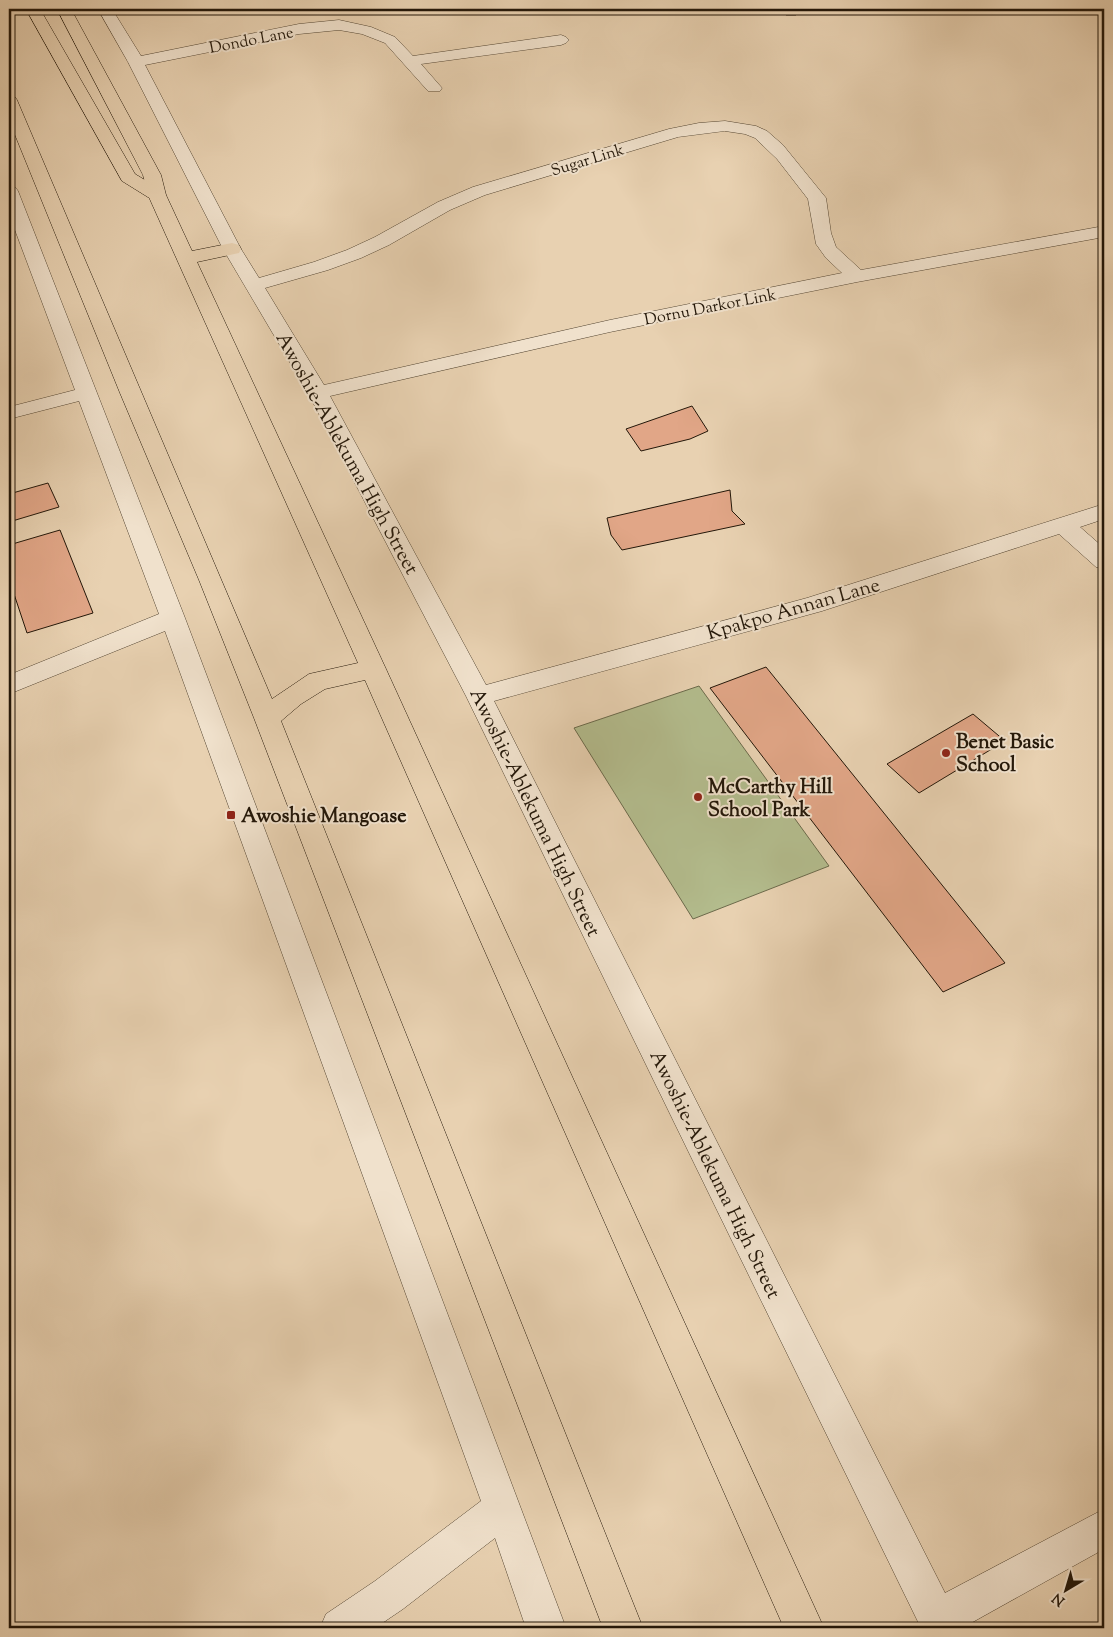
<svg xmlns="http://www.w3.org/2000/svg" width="1113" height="1637" font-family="'Sorts Mill Goudy',serif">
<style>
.green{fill:#b3bc8d;stroke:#6b6a4b}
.building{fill:#e1a687;stroke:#231709}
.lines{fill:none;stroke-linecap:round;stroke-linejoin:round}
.minor-casing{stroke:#544633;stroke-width:1}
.major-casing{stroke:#231709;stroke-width:1}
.highway-casing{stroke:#231709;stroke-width:1}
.minor{fill:#f0e1cc;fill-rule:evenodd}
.major{fill:#e8d1b1;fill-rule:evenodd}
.highway{fill:#e8d1b1;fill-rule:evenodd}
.poi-dot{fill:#8f2418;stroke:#f0e1cc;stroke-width:2}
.labels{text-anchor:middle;stroke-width:4;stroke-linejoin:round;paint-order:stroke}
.far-street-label{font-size:16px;fill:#231709;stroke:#f0e1cc}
.street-label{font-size:20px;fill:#231709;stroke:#f0e1cc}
.poi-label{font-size:20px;font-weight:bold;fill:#231709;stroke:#f0e1cc;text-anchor:start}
</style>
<rect width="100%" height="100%" fill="#e8d1b1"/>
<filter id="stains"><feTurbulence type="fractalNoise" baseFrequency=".004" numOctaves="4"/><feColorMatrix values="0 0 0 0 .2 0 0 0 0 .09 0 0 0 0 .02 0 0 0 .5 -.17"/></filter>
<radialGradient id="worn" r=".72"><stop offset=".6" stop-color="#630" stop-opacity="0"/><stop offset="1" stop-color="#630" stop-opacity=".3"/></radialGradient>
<path class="green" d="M699,686L829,866L693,919L574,728Z"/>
<path class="building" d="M692,406L708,431L690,439L641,451L626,429Z
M48,483L59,507L9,522V494Z
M730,490L732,511L745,524L622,550L611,535L607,518Z
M60,530L93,613L27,633L9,579V545Z
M766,667L1005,963L943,992L710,688Z
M973,714L1005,741L919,793L887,764Z"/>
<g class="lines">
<defs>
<path id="minor" d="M98,9H112L141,56L299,24L339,20L371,27L395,37L413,56L561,35L566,37L569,40L566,43L561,45L421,64L442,88L440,91H428L385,43L362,34L339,30L299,34L145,65L241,249L259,278L314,262L347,250L375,237L438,202L473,187L669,129L699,123L725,121L756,126L767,131L783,145L826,198L831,233L836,247L861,270L1104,226V237L857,282L610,332L330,396L486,685L807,598L1104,504V519L1080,527L1104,548V569L1096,567L1059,534L822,611L494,701L945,1593L1104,1509V1549L962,1628H921L466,696L308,393L223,249L128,62ZM725,131L745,134L755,138L777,159L808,199L816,244L826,258L842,273L610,320L324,385L265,288L328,270L361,258L389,245L450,210L485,195L678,137Z
M785,9H799L796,15H786L783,12Z
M9,186L15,187L18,191L185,618L566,1628H526L495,1538L403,1609L375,1628H320L326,1614L375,1581L481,1501L165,631L9,694V675L159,614L79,401L9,419V407L75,390L9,214Z"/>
<path id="major" d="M57,9H71L161,175L166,195L192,251L232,243L239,245L241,249L239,253L197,262L386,669L824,1628H784L365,680L325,689L301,704L281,721L643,1628H603L254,718L199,580L120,393L9,120V95L15,97L17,100L272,699L309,674L358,663L148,195L143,175Z"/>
<path id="highway" d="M26,9H40L135,174L163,191L166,195L163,199L157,200L151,199L122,181Z"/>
</defs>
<use href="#minor" class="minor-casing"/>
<use href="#major" class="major-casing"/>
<use href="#highway" class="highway-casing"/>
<use href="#minor" class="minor"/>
<use href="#major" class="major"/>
<use href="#highway" class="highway"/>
</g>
<g class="poi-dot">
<circle cx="946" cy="753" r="5"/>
<circle cx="698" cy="797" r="5"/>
<rect x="226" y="810" width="10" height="10" rx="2.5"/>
</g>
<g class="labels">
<g class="far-street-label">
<text transform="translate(251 39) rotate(-11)" y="6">Dondo Lane</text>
<text transform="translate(587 159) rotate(-17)" y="6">Sugar Link</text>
<text transform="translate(710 306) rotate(-11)" y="6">Dornu Darkor Link</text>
</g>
<g class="street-label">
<text transform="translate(348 453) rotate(61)" y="7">Awoshie-Ablekuma High Street</text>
<text transform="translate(793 608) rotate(-16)" y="7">Kpakpo Annan Lane</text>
<text transform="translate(536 812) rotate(64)" y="7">Awoshie-Ablekuma High Street</text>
<text transform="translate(716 1174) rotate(64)" y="7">Awoshie-Ablekuma High Street</text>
</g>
<g class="poi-label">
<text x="956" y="748">Benet Basic<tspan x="956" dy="23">School</tspan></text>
<text x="708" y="793">McCarthy Hill<tspan x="708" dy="23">School Park</tspan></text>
<text x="241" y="822">Awoshie Mangoase</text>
</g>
</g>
<rect width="1113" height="1637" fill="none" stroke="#e8d1b1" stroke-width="30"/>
<rect x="10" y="10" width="1093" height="1617" fill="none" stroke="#231709" stroke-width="2.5"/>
<rect x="15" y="15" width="1083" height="1607" fill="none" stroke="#231709"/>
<g transform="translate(1066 1590) rotate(218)" stroke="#f0e1cc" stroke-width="4" paint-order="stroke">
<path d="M0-4L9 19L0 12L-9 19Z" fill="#231709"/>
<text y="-8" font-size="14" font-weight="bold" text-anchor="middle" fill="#231709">N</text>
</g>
<rect width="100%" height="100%" filter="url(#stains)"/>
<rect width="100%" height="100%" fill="url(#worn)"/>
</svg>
